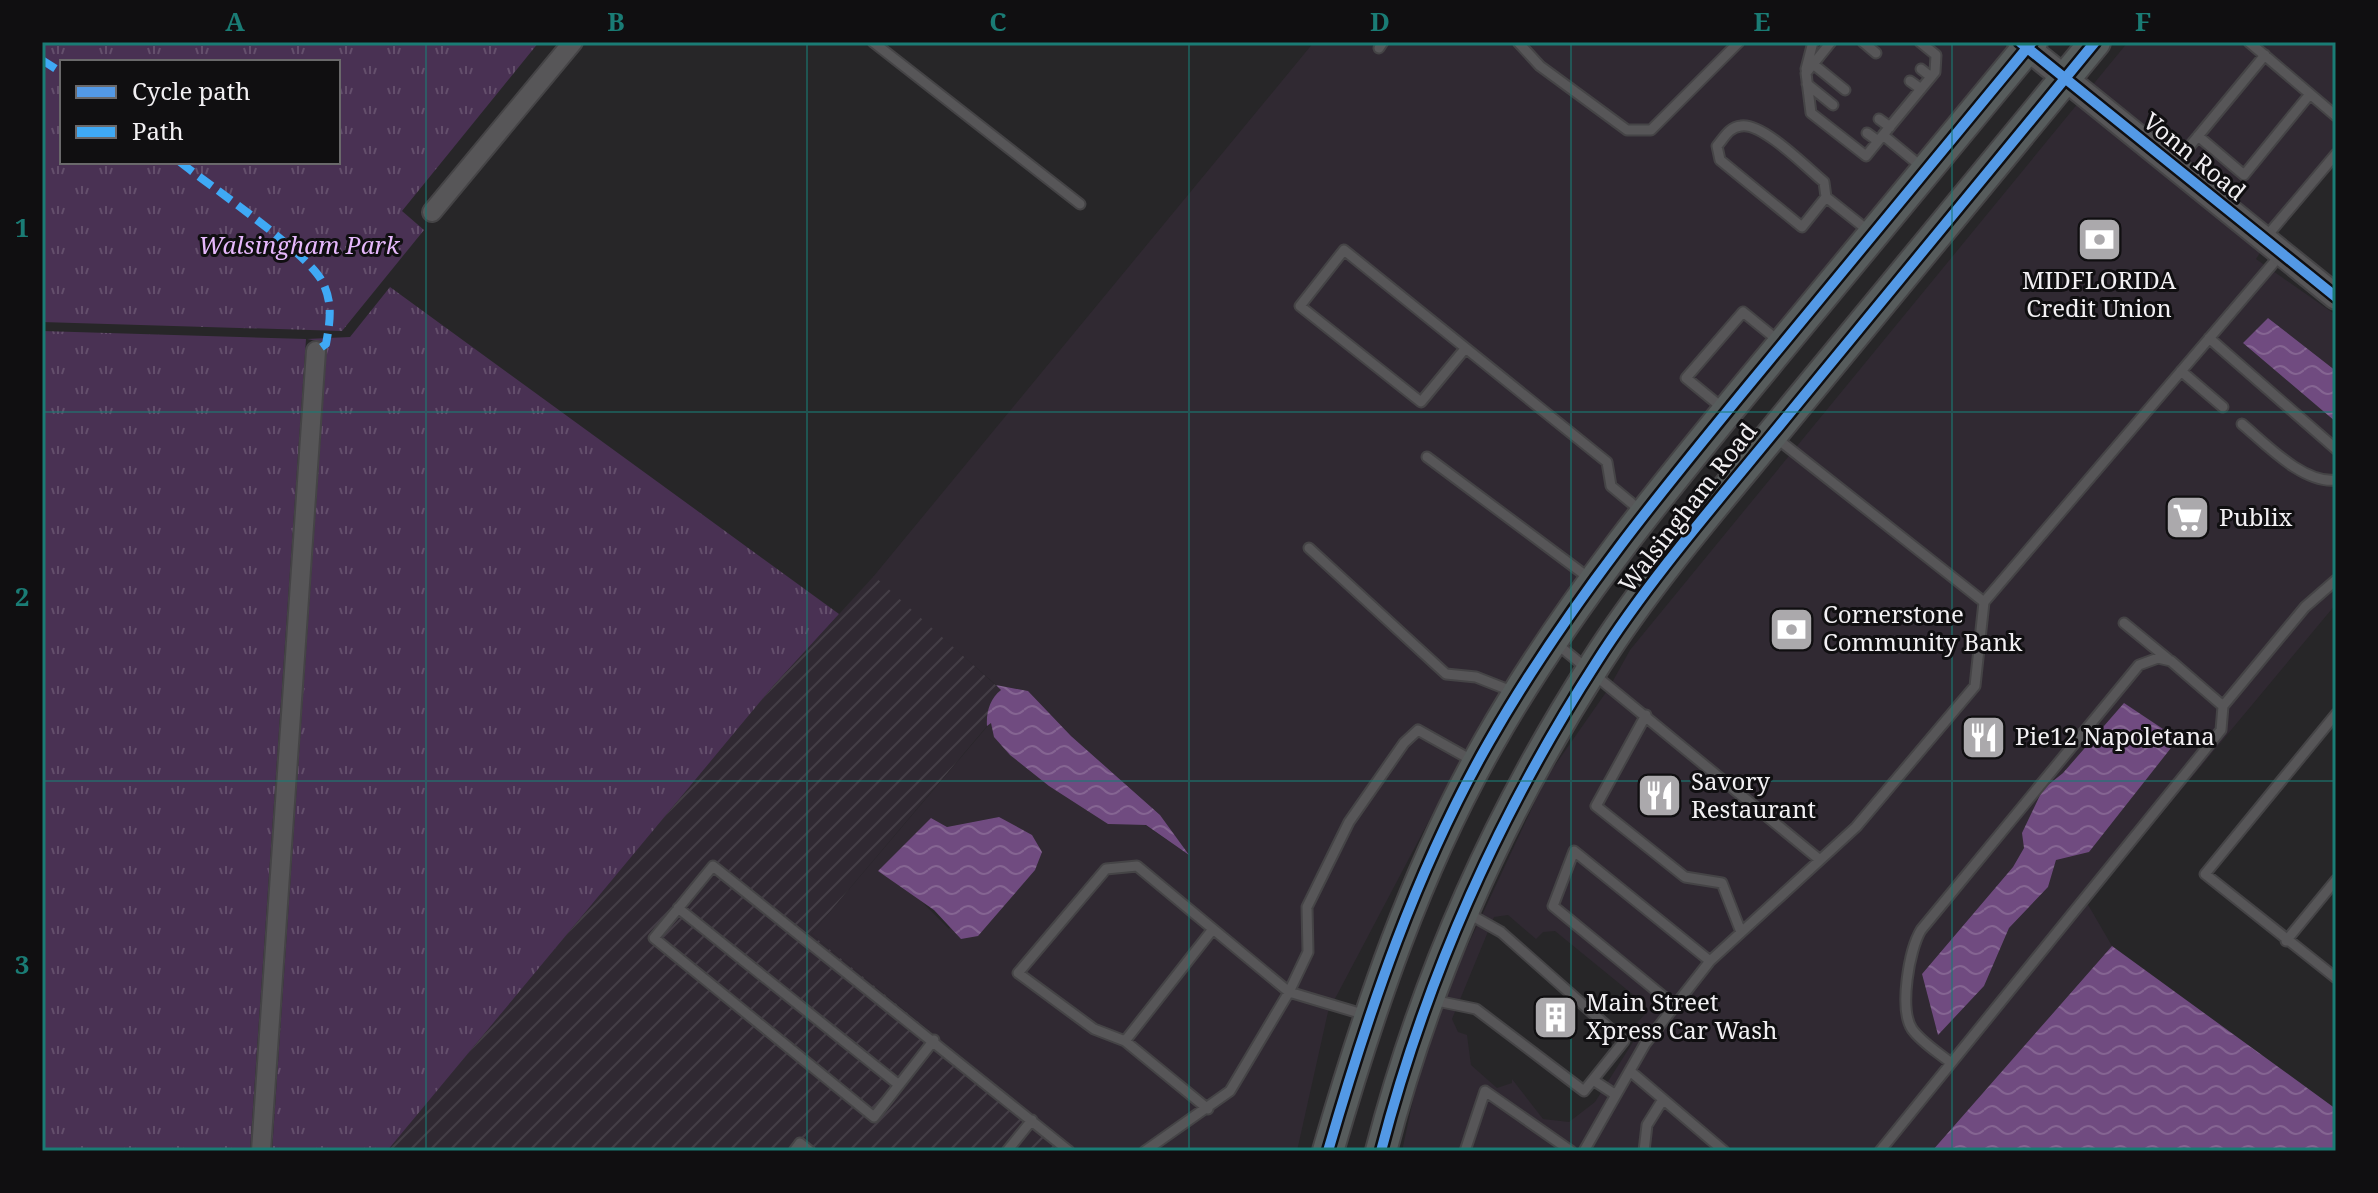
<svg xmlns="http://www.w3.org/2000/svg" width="2378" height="1193" font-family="'Noto Serif',serif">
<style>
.built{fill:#302932;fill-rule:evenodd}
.industrial{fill:url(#industrial-furrows)}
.park{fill:url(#park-tufts);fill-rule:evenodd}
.water{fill:url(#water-waves)}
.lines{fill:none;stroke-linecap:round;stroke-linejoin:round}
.service-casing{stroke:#454446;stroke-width:13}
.minor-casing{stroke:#454446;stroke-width:22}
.tertiary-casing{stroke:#454446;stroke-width:28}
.primary-casing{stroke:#454446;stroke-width:34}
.service{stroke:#575658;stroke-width:9}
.minor{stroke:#575658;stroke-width:18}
.tertiary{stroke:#575658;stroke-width:24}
.primary{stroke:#575c5c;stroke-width:30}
.quiet{stroke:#3fa9f5;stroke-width:8;stroke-dasharray:16 8;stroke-linecap:butt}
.cycleway-casing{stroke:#100f11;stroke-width:15}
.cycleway{stroke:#5399e6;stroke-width:10}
.grid{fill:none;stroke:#1a7c75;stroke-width:2;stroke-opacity:0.55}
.labels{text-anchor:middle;stroke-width:6;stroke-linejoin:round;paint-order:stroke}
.street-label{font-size:24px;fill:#f2f0f3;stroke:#100f11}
.park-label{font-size:24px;font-style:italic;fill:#e6b8fc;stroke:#100f11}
.poi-label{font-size:24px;fill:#f2f0f3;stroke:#100f11;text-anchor:start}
.neatline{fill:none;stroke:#1a7c75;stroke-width:3}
.grid-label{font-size:26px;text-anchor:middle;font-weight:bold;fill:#1a7c75}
</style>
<defs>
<pattern id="industrial-furrows" width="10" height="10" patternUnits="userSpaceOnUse" patternTransform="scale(2)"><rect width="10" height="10" fill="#302932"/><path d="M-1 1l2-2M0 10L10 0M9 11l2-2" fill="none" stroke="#443e46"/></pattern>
<pattern id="park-tufts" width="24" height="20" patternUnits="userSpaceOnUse" patternTransform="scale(2)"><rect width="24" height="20" fill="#493153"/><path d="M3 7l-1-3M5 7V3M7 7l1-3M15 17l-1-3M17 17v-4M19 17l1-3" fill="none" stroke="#644f6c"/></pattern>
<pattern id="water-waves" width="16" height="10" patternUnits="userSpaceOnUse" patternTransform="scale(2)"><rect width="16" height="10" fill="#704b80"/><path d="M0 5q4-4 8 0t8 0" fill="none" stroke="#856592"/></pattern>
</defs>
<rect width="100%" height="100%" fill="#272628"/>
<path class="built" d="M1314,42H2005L2010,46L1481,722L1328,1012L1297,1151H1076L811,934L991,722L1108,824L1145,825L1186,853L1160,815L1071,736L1028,691L996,685L873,577ZM999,817L949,929L918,898L931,818L947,827Z
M2128,42H2336V158L2275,235L2091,87Z
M2079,102L2262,250L2256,259L2336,315V371L2268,318L2243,343L2336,422V604L2087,903L2112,946L1932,1151H1402L1422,1058L1459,964L1546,778L1609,688L1630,650ZM2124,704L2056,860L2048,887L2009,928L1984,986L1938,1034L1922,974L2013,867L2024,848L2043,789L2063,773ZM1508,915L1536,939L1543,932L1555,931L1642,1002L1645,1014L1632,1029L1633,1042L1595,1102L1569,1122L1543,1119L1512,1079V1083L1497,1088L1471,1065L1467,1035L1458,1032L1452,1019L1494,917Z"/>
<path class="industrial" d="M874,576L1001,690L987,726L811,934L1076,1151H387L774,685Z"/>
<path class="park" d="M42,42H539L402,211L424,230L342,331L42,322ZM62,62H338V162H62Z
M390,287L839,614L774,685L387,1151H272L327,343L307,339L350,337Z
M42,331L306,339L250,1151H42Z"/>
<path class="water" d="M2268,318L2336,371V422L2243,343Z
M996,685L1028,691L1071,736L1160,815L1189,855L1146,825L1108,824L1049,786L1010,755L994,737L991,723L987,726C986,713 990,698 1001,690Z
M2124,703L2178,739L2089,852L2056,860L2048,887L2009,928L1984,986L1938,1035L1922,974L2013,867L2024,848L2022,833L2043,789L2063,773Z
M999,817L1032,835L1042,852L1035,870L978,936L961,939L934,910L878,871L931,818L947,827Z
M2112,946L2336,1109V1151H1932Z"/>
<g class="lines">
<defs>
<path id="service" d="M873,42L1080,204
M1518,42L1540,66L1627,130H1651L1739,42
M1831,42L1806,73L1811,113L1866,156L1883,135
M1863,42L1876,53
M1920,42L1936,55L1935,72L1883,135L1923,168
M2249,42L2336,116
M1379,48L1383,42
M1813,64L1845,90
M1806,69L1813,42
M1921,69L1931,77
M1910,81L1921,89
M1807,84L1833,105
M1879,119L1890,127
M1867,133L1878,141
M2198,136L2244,175L2310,94
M2175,164L2265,55
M1826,197L1802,227L1720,160L1717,146C1724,138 1729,127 1741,126C1762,122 1806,167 1824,182L1826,197L1870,232
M2266,237L2336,154
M2209,338L2336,449
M1464,350L1421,402L1300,306L1344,250L1607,462L1611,486L1641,511
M2181,371L2223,407
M1725,410L1686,378L1743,312L1780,342
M2242,424C2266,444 2303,484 2336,480
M1775,437L1984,602
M1427,457L1589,578
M1309,548L1446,674L1476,677L1514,692
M2124,623L2168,659
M1557,644L1820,860
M2336,714L2205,874L2336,978
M1646,715L1596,806L1685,877L1722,883L1741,932
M678,908L899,1085
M2286,941L2336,880
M1432,1000L1476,1009L1584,1091L1624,1041L1501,932L1469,914
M1675,1006L1553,906L1574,851L1710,961
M934,1040L874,1117L654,938L713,866L1069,1151
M1125,1041L1213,929
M1951,1063C1939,1053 1921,1042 1912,1029C1899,1009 1909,950 1921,930L2139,665L2158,658L2171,661L2223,706
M1630,1071L1724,1151
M1593,1080L1616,1095
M1208,1109L1125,1041L1094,1029L1018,973L1106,869L1137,866L1289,992L1308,952L1307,907L1349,822L1404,743L1418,730L1475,762
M794,1151L800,1143L810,1151
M1007,1151L1032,1120
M1145,1151L1230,1091L1289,992L1366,1015
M1465,1151L1485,1091L1571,1151
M1584,1151L1645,1044L1710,961L1856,827L1975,686L1984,602L2282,253
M1644,1151L1647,1125L1662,1101
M1880,1151L2221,730L2223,706L2305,607L2336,580"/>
<path id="minor" d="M432,212L573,42
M261,1151L316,351"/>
<path id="tertiary" d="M2020,42L2336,297"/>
<path id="primary" d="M1328,1151C1369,1010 1416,870 1489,742C1571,598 1676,473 1781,346C1865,245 1948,143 2032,42
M1381,1151C1426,978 1499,814 1596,663C1652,575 1723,495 1789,414C1890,290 1992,166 2095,42"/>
</defs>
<use href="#service" class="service-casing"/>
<use href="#minor" class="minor-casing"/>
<use href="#tertiary" class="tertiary-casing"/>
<use href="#primary" class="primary-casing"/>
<use href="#service" class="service"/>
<use href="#minor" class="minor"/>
<use href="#tertiary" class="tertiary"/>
<use href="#primary" class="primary"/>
<path class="quiet" d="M42,60L62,73
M180,162C210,186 310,254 323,283C333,304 330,322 326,344L316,351"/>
<defs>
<path id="cycleway" d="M2020,42L2336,297
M1328,1151C1369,1010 1416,870 1489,742C1571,598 1676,473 1781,346C1865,245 1948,143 2032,42
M1381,1151C1426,978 1499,814 1596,663C1652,575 1723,495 1789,414C1890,290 1992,166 2095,42"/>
</defs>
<use href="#cycleway" class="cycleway-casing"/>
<use href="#cycleway" class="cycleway"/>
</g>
<path class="grid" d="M426,42V1151M807,42V1151M1189,42V1151M1571,42V1151M1952,42V1151M42,412H2336M42,781H2336"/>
<defs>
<symbol id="bank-square" viewBox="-11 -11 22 22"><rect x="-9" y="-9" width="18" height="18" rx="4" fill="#aba9ac" stroke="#100f11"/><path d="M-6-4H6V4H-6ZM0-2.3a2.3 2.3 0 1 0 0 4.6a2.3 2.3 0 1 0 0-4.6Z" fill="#fff"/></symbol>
<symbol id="supermarket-square" viewBox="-11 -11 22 22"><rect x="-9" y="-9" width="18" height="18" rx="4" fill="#aba9ac" stroke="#100f11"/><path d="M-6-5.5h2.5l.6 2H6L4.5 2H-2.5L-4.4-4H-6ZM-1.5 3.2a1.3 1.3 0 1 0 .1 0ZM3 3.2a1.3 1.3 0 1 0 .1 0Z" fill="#fff"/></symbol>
<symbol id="restaurant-square" viewBox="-11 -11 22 22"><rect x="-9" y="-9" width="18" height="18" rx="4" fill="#aba9ac" stroke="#100f11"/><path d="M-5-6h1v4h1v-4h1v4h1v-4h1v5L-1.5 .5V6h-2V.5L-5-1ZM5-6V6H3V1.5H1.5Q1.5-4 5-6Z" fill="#fff"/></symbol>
<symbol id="building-square" viewBox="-11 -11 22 22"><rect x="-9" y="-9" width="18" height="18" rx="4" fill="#aba9ac" stroke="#100f11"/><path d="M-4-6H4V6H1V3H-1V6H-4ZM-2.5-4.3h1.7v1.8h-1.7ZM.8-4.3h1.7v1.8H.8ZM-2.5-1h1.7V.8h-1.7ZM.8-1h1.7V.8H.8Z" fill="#fff"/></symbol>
</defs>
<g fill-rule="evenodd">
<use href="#bank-square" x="2074" y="214" width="51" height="51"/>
<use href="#supermarket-square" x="2162" y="492" width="51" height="51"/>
<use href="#bank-square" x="1766" y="604" width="51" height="51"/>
<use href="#restaurant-square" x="1958" y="712" width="51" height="51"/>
<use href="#restaurant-square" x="1634" y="770" width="51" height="51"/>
<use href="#building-square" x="1530" y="992" width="51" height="51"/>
</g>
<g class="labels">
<g class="street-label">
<text transform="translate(2194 157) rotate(39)" y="8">Vonn Road</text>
<text transform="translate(1688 508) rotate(-52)" y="8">Walsingham Road</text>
</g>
<g class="park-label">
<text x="299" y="254">Walsingham Park</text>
</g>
<g class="poi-label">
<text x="2099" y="289" text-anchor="middle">MIDFLORIDA<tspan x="2099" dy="28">Credit Union</tspan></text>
<text x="2219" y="526">Publix</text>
<text x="1823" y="623">Cornerstone<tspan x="1823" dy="28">Community Bank</tspan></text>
<text x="2015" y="745">Pie12 Napoletana</text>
<text x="1691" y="790">Savory<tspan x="1691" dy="28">Restaurant</tspan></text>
<text x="1586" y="1011">Main Street<tspan x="1586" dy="28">Xpress Car Wash</tspan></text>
</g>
</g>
<rect width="2378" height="1193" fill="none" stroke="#100f11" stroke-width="88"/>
<rect x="60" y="60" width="280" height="104" fill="#100f11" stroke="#6a696b" stroke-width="2"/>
<rect x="76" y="86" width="40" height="12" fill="#5399e6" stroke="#6a696b" stroke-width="2"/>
<text x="132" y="100" font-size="24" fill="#f2f0f3">Cycle path</text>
<rect x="76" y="126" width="40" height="12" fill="#3fa9f5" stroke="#6a696b" stroke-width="2"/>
<text x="132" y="140" font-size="24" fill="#f2f0f3">Path</text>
<rect x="44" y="44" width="2290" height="1105" class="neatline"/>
<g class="grid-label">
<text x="235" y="31">A</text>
<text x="616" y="31">B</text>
<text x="998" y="31">C</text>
<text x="1380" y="31">D</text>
<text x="1762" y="31">E</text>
<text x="2143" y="31">F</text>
<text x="22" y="237">1</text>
<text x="22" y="606">2</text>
<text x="22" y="974">3</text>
</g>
</svg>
